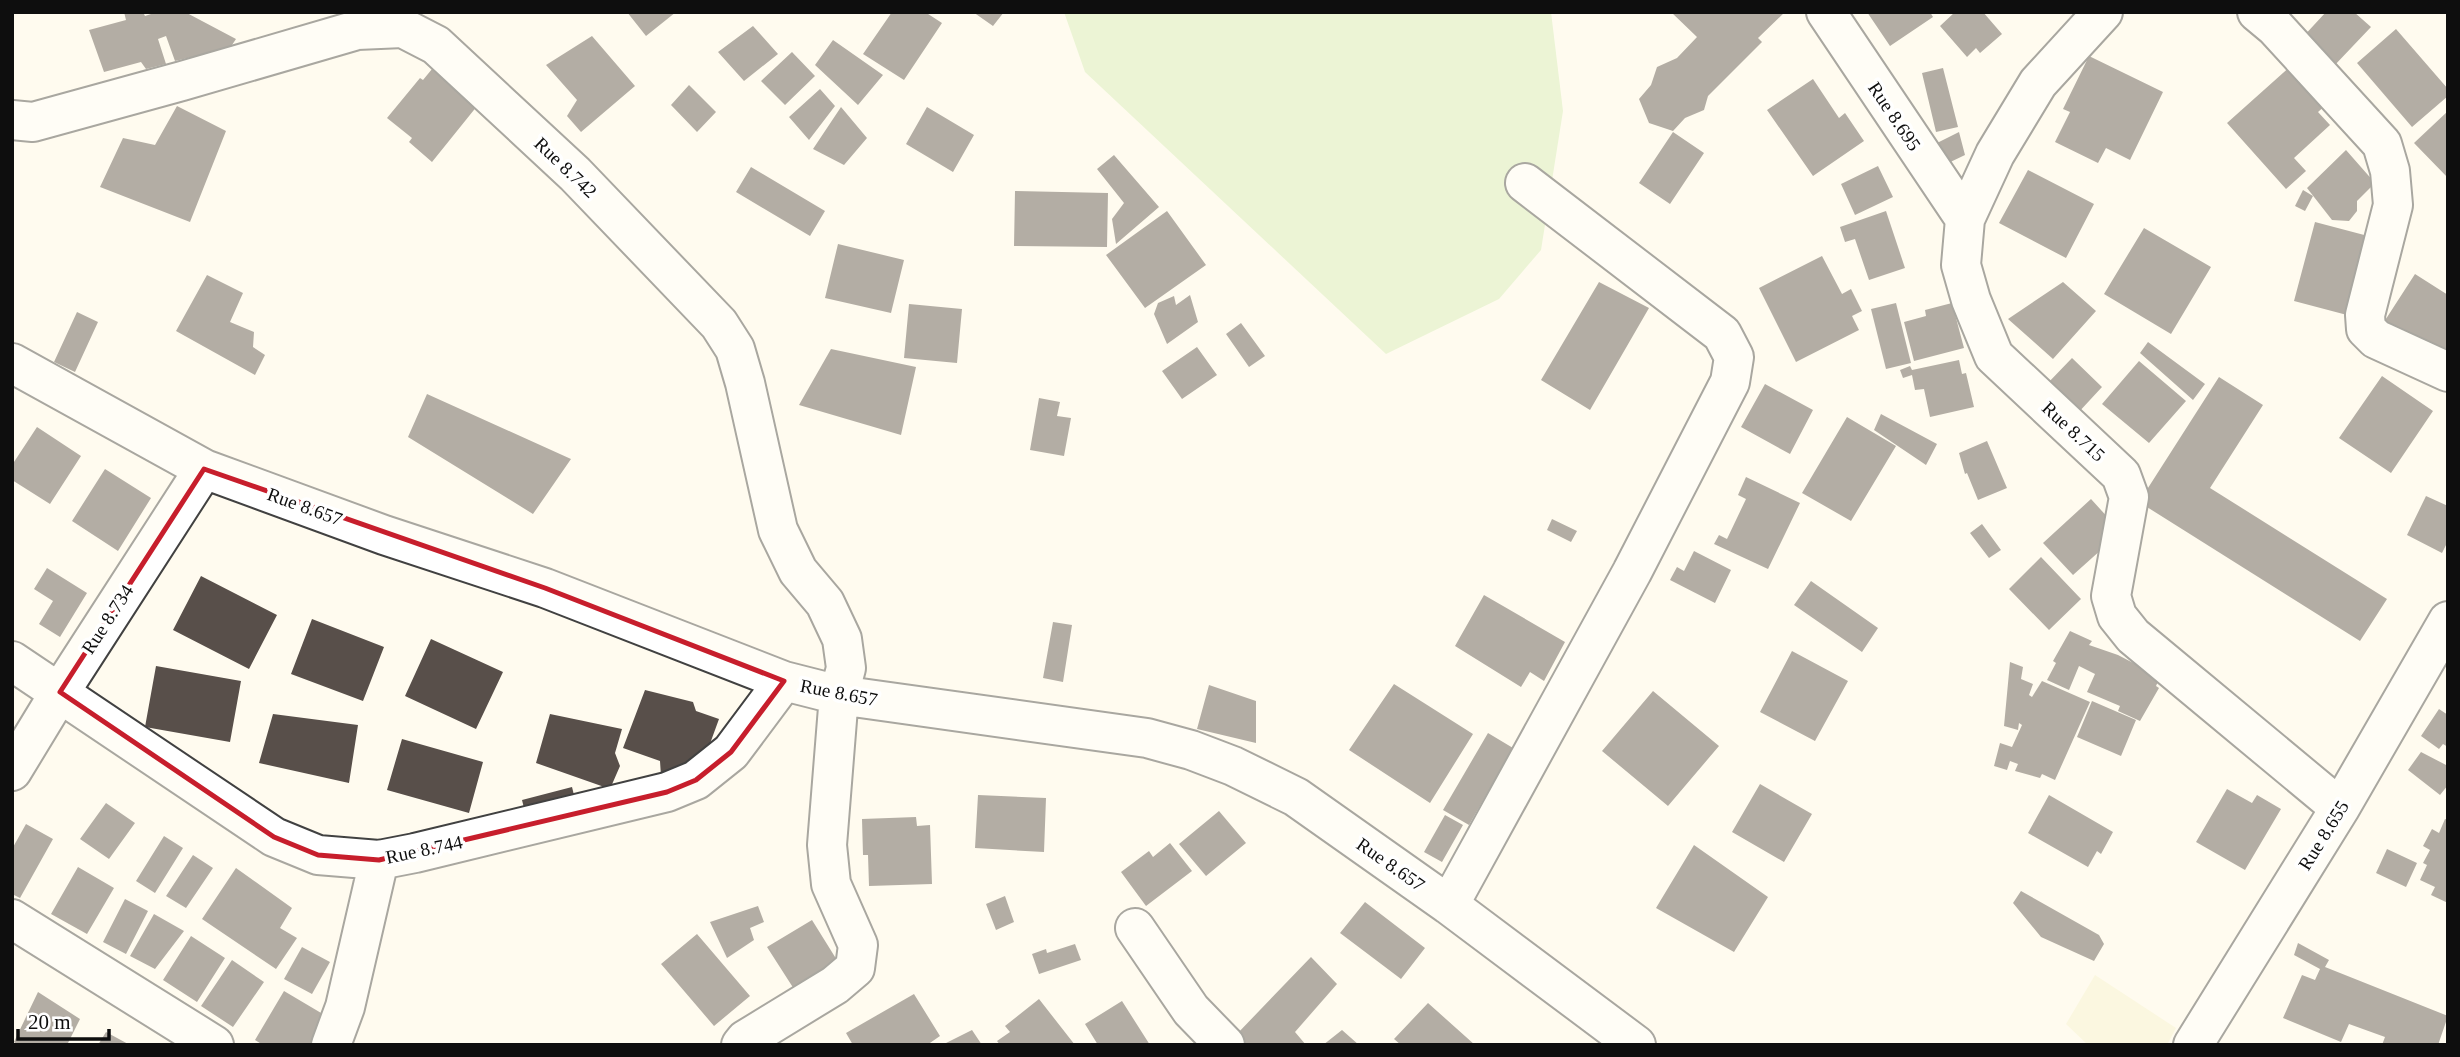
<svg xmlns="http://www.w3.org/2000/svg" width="2460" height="1057" font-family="Georgia,serif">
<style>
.farmland{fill:#f7f2ce}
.green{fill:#d4ecb6}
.building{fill:#584f4a}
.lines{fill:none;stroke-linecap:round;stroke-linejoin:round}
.minor-casing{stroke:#414141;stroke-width:42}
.minor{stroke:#fff;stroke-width:38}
.marked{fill:none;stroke:#c71e2c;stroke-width:5;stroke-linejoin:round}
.labels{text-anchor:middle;stroke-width:7;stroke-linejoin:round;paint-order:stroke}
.street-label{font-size:19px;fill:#0e0e0e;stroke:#fff}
</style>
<rect width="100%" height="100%" fill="#fffbef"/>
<path class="farmland" d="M2095,975L2176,1028L2167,1045H2088L2066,1024Z"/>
<path class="green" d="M1064,12H1551L1563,111L1541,250L1499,299L1386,354L1085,72Z"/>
<path class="building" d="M124,12H143L145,16L157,12H185L236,39L230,48L175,61L166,36L158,39L166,64L146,69L141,62L104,72L89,30L126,20Z
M627,12H676L646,36Z
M892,12H925L942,23L904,80L863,54Z
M973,12H1004L993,26Z
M1671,12H1785L1758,38L1762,42L1708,96L1704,110L1685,118L1673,131L1649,123L1639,99L1651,85L1657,67L1677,58L1697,37Z
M1867,12H1930L1933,17L1890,46Z
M1955,12H1983L2002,34L1980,53L1976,48L1967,57L1940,26Z
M2326,12H2354L2371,27L2333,67L2301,39Z
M753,26L778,54L744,81L718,52Z
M2396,29L2448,89V96L2412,127L2357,63Z
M592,36L635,86L581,132L567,116L577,100L546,65Z
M833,40L883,75L858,105L815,65Z
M792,52L815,76L785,105L761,81Z
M2089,56L2163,92L2130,160L2106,148L2098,163L2055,142L2070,112L2063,109Z
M441,58L486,95L432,162L409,142L412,138L387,118L420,78L423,80Z
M2293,64L2328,103L2318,112L2330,125L2294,158L2306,171L2286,189L2227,123Z
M1943,68L1958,127L1936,132L1922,73Z
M1813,79L1839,118L1845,113L1864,141L1813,176L1767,110Z
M689,85L716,112L697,132L671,105Z
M820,89L835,106L809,140L789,117Z
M177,106L226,131L190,222L100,187L123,138L155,145Z
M841,107L867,138L844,165L813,149Z
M927,107L974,135L953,172L906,144Z
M2448,111V178L2414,143Z
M1673,132L1704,153L1670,204L1639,183Z
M1959,132L1965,155L1942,166L1931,146Z
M2346,150L2375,183L2357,201V211L2349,221L2332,220L2307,188Z
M1114,155L1159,207L1116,244L1112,219L1124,203L1097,169Z
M1878,166L1893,197L1855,215L1841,184Z
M751,167L825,211L810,236L736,192Z
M2028,170L2094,204L2066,258L1999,223Z
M2303,190L2313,196L2305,211L2295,206Z
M1015,191L1108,193L1107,247L1014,246Z
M1167,211L1206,265L1145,308L1106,255Z
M1886,211L1905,268L1869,280L1855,239L1845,242L1840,227Z
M2315,222L2368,236L2347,315L2294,301Z
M2144,228L2211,267L2171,334L2104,294Z
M838,244L904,260L891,313L825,298Z
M1822,256L1842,294L1851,289L1862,311L1852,316L1859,330L1796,362L1759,288Z
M2415,274L2448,295V346L2440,360L2382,325Z
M207,275L243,293L230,322L254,332L253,347L265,355L255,375L176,331Z
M1599,282L1649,308L1590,410L1541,380Z
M2063,282L2096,311L2053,359L2008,319Z
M1190,295L1198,322L1167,344L1154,314L1158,303L1174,296L1176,305Z
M1896,303L1911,363L1886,369L1871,309Z
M1952,303L1964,348L1914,361L1904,322L1926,316L1925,310Z
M909,304L962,309L957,363L904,358Z
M77,312L98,322L75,372L54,362Z
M1241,323L1265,356L1249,367L1226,334Z
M2148,342L2205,384L2193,400L2140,353Z
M1197,347L1217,375L1182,399L1162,371Z
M831,349L916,367L901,435L799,405Z
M2072,358L2102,387L2077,414L2046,385Z
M1959,360L1962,374L1966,373L1974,407L1930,417L1924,389L1915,390L1912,375L1903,378L1900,370L1910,366L1912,370Z
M2139,361L2186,401L2149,443L2102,404Z
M2382,376L2433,411L2391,473L2339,438Z
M2219,377L2263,405L2210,488L2387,599L2360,641L2139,502Z
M1765,384L1813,410L1790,454L1741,427Z
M427,394L571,459L533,514L408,437Z
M1039,398L1060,402L1057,416L1071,418L1064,456L1030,450Z
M1881,414L1937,444L1926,465L1874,430Z
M1847,417L1896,446L1851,521L1802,493Z
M37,427L81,456L50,504L12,480V465Z
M1987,441L2007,488L1978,500L1967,473L1965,474L1959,453Z
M105,469L151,498L118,551L72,521Z
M1746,477L1800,503L1768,569L1714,544L1719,535L1727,539L1746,499L1738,495Z
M2426,496L2448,506V541L2442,553L2407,535Z
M2091,499L2121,532L2073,575L2043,543Z
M1552,519L1577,531L1571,542L1547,530Z
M1982,524L2001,550L1989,558L1970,533Z
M1694,551L1731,570L1715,603L1670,580L1677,567L1684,571Z
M2041,557L2081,599L2049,630L2009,589Z
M47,568L87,593L60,637L39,624L53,601L34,589Z
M201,576L277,615L249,669L173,630Z
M1811,581L1878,628L1862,652L1794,605Z
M1484,595L1565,642L1544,681L1530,672L1521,687L1455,646Z
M312,619L384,647L363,701L291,674Z
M1053,622L1072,625L1063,682L1043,678Z
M2070,631L2092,641L2089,645L2118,655L2160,677L2156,686L2159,688L2140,721L2118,711L2120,706L2087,692L2095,674L2079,666L2069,690L2047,680L2056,663L2053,661Z
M431,639L503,672L476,729L405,696Z
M1792,651L1848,681L1815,741L1760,712Z
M2010,662L2023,667L2021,679L2033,684L2029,695L2032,697L2042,681L2090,702L2055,780L2042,774L2040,778L2015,771L2018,764L2010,761L2007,770L1994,766L2000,743L2012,747L2022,725L2019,723L2018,730L2004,726Z
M156,666L241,681L230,742L145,727Z
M1394,684L1473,734L1430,803L1349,750Z
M1209,685L1256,701V743L1197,729Z
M645,690L693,702L696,711L719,719L696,782L661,776L660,761L623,748Z
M1653,691L1719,746L1668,806L1602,751Z
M2092,701L2136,720L2121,756L2077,737Z
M2439,709L2448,715V747L2443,744L2439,749L2421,736Z
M273,714L358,725L349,783L259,763Z
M550,714L622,729L615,753L620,766L610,789L536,763Z
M1488,733L1513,748L1469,825L1443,810Z
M402,739L483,762L469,813L387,790Z
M2421,752L2448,766V785L2440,795L2408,770Z
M1760,784L1812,814L1784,862L1732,832Z
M572,787L578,811L528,824L522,800Z
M2227,789L2252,803L2257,795L2281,809L2245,870L2196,842Z
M978,795L1046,798L1044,852L975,848Z
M2049,795L2113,832L2101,854L2097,851L2088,867L2028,833Z
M106,803L135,823L109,859L80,839Z
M1219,811L1246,843L1206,876L1179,844Z
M1445,815L1463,825L1442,862L1424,852Z
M916,817L917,826L930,825L932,884L869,886L868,855H863L862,819Z
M2445,819L2448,820V903L2431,895L2435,887L2420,880L2427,865L2423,863L2430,850L2423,846L2432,829L2439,833Z
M26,824L53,839L20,898L12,894V849Z
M164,836L183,848L155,893L136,881Z
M1170,843L1192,871L1146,906L1121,872L1149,851L1153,857Z
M1694,845L1768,897L1734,952L1656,908Z
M2387,849L2417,863L2406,887L2376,873Z
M193,855L213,868L186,908L166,896Z
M78,867L114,888L87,934L51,914Z
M236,868L292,908L280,928L297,938L276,969L202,919Z
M2021,891L2099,935L2104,944L2094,961L2041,937L2013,903Z
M1005,896L1014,922L996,930L986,904Z
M125,899L148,911L126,954L103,942Z
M1365,902L1425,948L1401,979L1340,933Z
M758,906L764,922L750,928L754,940L727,958L710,922Z
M154,914L184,931L155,969L130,956Z
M812,920L845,973L801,1000L767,947Z
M697,934L750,996L714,1026L661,964Z
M191,936L225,958L197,1002L163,980Z
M2298,943L2329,960L2325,967L2448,1016L2438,1045H2382L2385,1037L2349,1024L2341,1042L2283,1018L2302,975L2315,980L2320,969L2294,955Z
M1075,944L1081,960L1039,974L1032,954L1046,949L1047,953Z
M302,947L330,962L312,994L284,979Z
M1311,957L1337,984L1295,1032L1306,1045H1244L1235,1036Z
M232,960L264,982L233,1027L201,1006Z
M284,991L338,1023L325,1045H263L255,1040Z
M38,992L80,1019L67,1045H18L14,1042Z
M914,994L940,1036L927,1045H853L846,1033Z
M1039,999L1075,1045H1000L997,1041L1010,1032L1005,1026Z
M1122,1001L1150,1045H1098L1085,1024Z
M1428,1003L1475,1045H1401L1394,1039Z
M972,1030L982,1045H942Z
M1342,1030L1359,1045H1323Z
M106,1032L130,1045H98Z"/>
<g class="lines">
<defs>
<path id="minor" d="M1826,12L1965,219
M2103,12L2038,83L1995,154L1965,219L1961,265L1971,300L1994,356L2121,475L2129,497L2111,596L2117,616L2133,636L2340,808
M2257,12L2275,27L2382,144L2390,171L2393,205L2365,315L2366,329L2376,339L2448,372
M12,120L33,122L182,81L357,30L403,28L436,45L575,174L719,324L735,349L745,383L778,530L798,571L825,603L842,639L846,668L839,695L827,845L831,884L858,945L855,968L835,985L745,1040L741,1045
M12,363L204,469L384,535L545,588L784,681L839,695L1147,738L1191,750L1233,766L1296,797L1449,905L1636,1045
M12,661L274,837L318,855L379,860L415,853L667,792L696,780L731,752L784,681
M12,771L60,692L204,469
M1449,905L1632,572L1730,382L1734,357L1722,334L1525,183
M12,919L214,1045
M1135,928L1191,1010L1225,1045
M331,1045L345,1007L379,860
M2193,1045L2340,808L2448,621"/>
</defs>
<use href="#minor" class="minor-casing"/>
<use href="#minor" class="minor"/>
</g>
<path d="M0 0H2460V1057H0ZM204,469L545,588L784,681L731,752L696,780L667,792L379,860L318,855L274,837L60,692Z" fill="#fffbef" fill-opacity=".55" fill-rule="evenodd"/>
<path class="marked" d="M204,469L545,588L784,681L731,752L696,780L667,792L379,860L318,855L274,837L60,692Z"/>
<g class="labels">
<g class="street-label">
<text transform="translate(1895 116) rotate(56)" y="7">Rue 8.695</text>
<text transform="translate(566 167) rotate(44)" y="7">Rue 8.742</text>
<text transform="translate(2074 431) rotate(43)" y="7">Rue 8.715</text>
<text transform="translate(305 506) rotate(20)" y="7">Rue 8.657</text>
<text transform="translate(107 619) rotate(-57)" y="7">Rue 8.734</text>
<text transform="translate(839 692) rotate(11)" y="7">Rue 8.657</text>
<text transform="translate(2323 835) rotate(-58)" y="7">Rue 8.655</text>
<text transform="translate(424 849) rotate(-12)" y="7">Rue 8.744</text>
<text transform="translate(1391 864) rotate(35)" y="7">Rue 8.657</text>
</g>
</g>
<rect width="2460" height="1057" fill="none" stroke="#0e0e0e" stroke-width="28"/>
<path d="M18 1029v10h91v-10" fill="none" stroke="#0e0e0e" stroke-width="3.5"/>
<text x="28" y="1029" font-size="21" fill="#0e0e0e" stroke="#ffffff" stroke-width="5" paint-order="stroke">20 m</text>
</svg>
